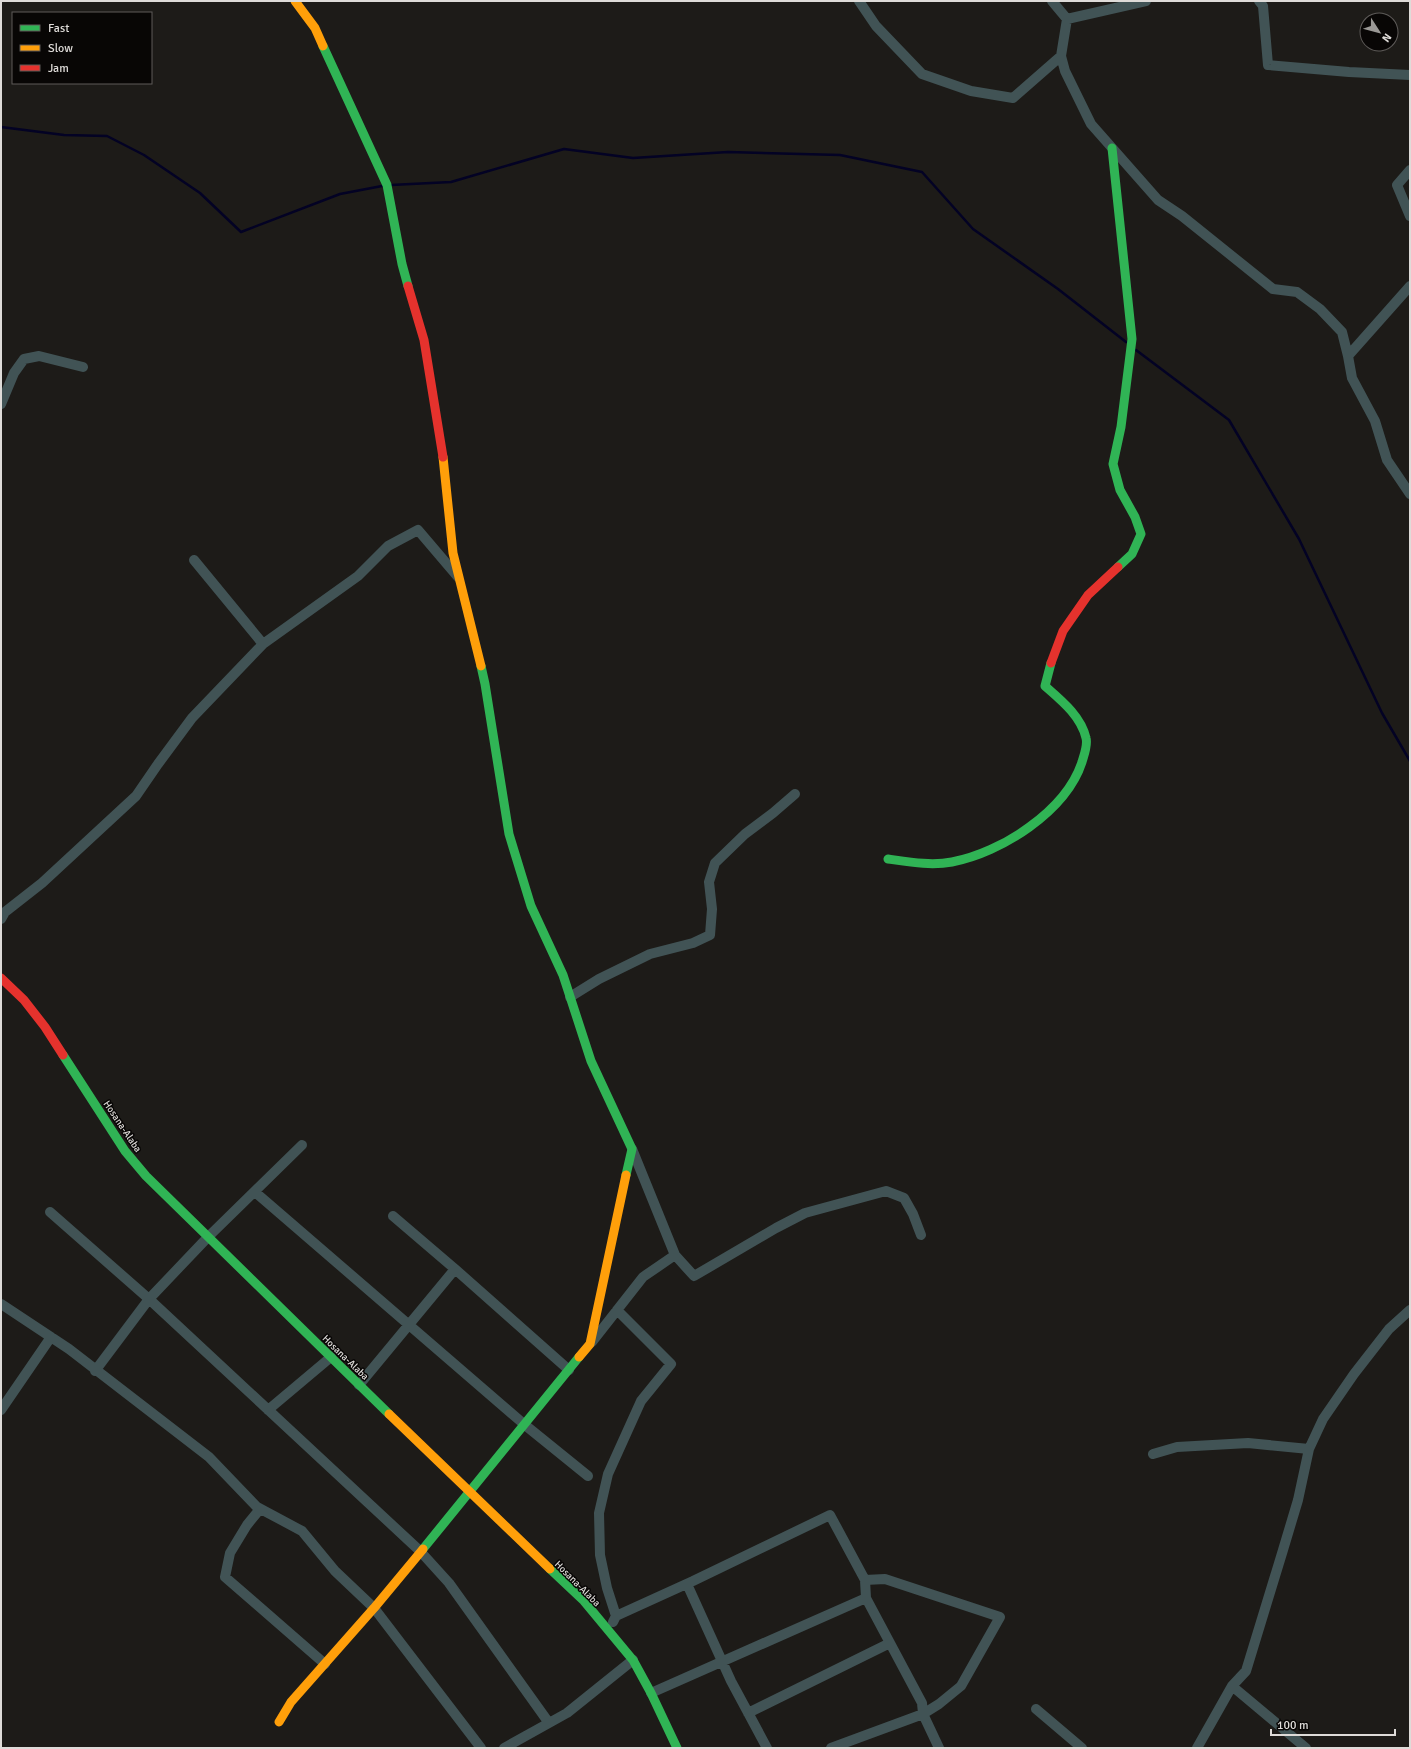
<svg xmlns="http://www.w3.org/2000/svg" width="1411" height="1749" font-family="Signika,sans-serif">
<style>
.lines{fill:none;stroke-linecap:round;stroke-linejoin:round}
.stream{stroke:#030224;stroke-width:2.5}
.street{stroke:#415355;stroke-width:10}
.fast{stroke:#30b455;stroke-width:9}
.slow{stroke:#ff9f0a;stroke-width:9}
.jam{stroke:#e5322d;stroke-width:9}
.labels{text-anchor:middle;stroke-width:3;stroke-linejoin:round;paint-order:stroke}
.street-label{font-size:10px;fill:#dedbd8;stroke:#080605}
</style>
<rect width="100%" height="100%" fill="#1d1b18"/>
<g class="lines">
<path class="stream" d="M1,127L64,135L107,136L144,155L200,193L241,232L340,194L382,186
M391,185L451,182L564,149L633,158L728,152L840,155L922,172L973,229L1058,289L1126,342
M1136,350L1229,420L1299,539L1382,713L1410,761"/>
<path class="street" d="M859,1L876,26L922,74L971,91L1013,98L1061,56
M1052,1L1067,19L1061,56L1065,71L1091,124L1158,200L1182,216L1273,289L1297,292L1320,309L1342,332L1348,356L1352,378L1375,421L1387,460L1410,494
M1259,1L1263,6L1268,65L1349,72L1410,75
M1067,19L1146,1
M1410,170L1397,185L1410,216
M1348,356L1410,286
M1,404L14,373L24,359L39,356L83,367
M194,560L263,644
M1,919L5,912L42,883L136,796L158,764L192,718L263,644L358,576L388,546L418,530L458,577
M570,997L599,979L650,954L693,943L710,935L712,909L709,882L715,863L745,834L773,813L795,794
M632,1149L675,1255L694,1276L776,1228L805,1213L886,1191L904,1198L913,1214L921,1235
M255,1192L525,1425L588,1476
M50,1212L149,1299L420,1551L449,1583L549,1723
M393,1216L455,1269
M1,1304L69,1349L209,1457L257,1507L302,1531L335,1571L374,1608L481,1748
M592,1342L643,1277L675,1255
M95,1371L149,1299L208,1237L302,1145
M359,1385L455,1269L569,1370
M1,1410L51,1337
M268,1410L331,1357
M1153,1454L1177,1447L1248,1443L1309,1449
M260,1509L247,1525L230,1553L225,1577L325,1664
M687,1584L731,1681L767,1748
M616,1616L693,1581L830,1515L865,1580L866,1598L922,1703L923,1714L939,1748
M613,1622L616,1616L607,1588L600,1555L599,1513L608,1474L641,1401L671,1364L617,1310
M1232,1686L1306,1748
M651,1693L866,1598
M1036,1709L1082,1748
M748,1713L890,1643
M504,1748L567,1713L633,1660
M831,1748L923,1714L939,1704L961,1686L1000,1617L885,1579L865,1580
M1197,1748L1232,1686L1246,1671L1283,1550L1298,1500L1309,1449L1323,1419L1354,1374L1389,1329L1410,1310"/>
<path class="fast" d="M323,46L387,185L402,264L408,286
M1112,148L1132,339L1121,427L1113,464L1120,490L1135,517L1141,534L1132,554L1118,567
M481,666L485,684L509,834L531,906L563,975L591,1061L632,1149L626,1175
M888,859C909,862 931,866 952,862C1001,853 1066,811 1082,762C1084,755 1088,745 1086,738C1081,716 1061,700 1045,686L1051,663
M63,1055L125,1151L146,1176L389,1414
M423,1549L579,1357
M550,1569L584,1601L633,1660L651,1693L677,1748"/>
<path class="slow" d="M295,1L315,28L323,46
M443,457L453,553L481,666
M579,1357L590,1344L626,1175
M389,1414L550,1569
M279,1722L291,1702L374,1608L423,1549"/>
<path class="jam" d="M408,286L424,340L443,457
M1051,663L1063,631L1088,595L1118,567
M1,978L24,1000L45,1027L63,1055"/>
</g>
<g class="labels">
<g class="street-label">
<text transform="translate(123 1126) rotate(56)" y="4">Hosana-Alaba</text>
<text transform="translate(346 1357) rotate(44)" y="4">Hosana-Alaba</text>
<text transform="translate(578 1583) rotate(45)" y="4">Hosana-Alaba</text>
</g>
</g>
<rect width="1411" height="1749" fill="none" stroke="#dedbd8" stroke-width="4"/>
<rect x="12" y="12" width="140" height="72" fill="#080605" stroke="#5e5b59"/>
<rect x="20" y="25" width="20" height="6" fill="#30b455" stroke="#5e5b59"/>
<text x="48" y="32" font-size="12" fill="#dedbd8">Fast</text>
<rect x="20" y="45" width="20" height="6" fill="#ff9f0a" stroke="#5e5b59"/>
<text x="48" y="52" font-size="12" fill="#dedbd8">Slow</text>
<rect x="20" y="65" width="20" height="6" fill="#e5322d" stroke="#5e5b59"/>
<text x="48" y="72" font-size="12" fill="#dedbd8">Jam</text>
<g transform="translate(1379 32) rotate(126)"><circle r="19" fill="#080605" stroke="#5e5b59"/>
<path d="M0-3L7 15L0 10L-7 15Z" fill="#9a9895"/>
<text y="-6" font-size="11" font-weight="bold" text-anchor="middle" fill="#dedbd8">N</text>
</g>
<path d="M1271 1729v6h124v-6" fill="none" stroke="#dedbd8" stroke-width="2"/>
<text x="1277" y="1729" font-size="12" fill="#dedbd8" stroke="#080605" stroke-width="3" paint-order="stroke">100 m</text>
</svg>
